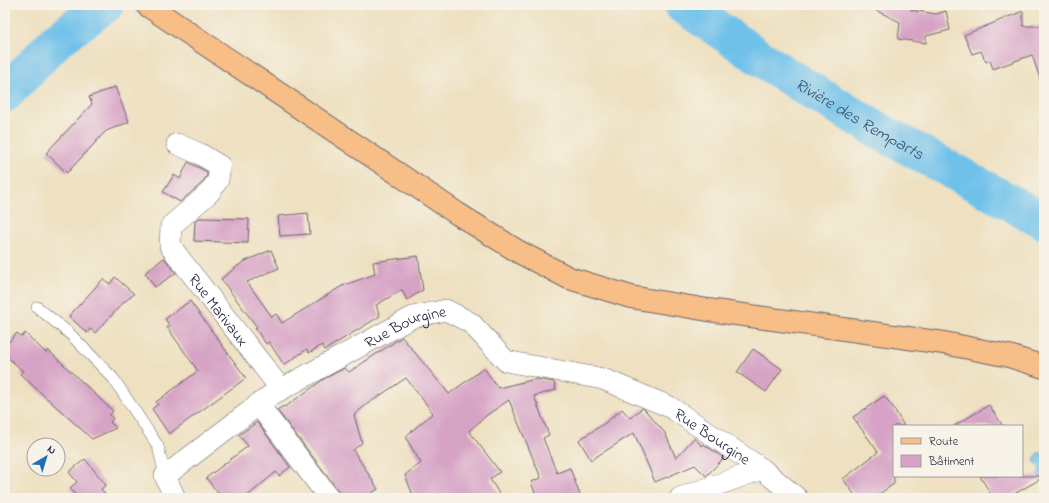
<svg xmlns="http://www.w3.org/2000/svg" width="1049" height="503" font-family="'Indie Flower',sans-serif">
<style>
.water{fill:#6fc1ea;stroke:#487292}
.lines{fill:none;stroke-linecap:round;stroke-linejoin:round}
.river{stroke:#6fc1ea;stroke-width:37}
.building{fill:#d6a2c5}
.service-casing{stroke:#69646a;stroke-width:12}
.minor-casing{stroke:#69646a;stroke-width:22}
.primary-casing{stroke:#69646a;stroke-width:24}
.service{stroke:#fff;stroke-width:11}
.minor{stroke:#fff;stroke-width:21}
.primary{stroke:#f7be87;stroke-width:22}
.labels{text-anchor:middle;stroke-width:3;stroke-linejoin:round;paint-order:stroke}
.street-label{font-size:16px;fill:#22223b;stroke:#f7f3e8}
.water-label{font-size:17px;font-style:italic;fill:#395270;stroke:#f7f3e8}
</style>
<rect width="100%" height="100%" fill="#f7f3e8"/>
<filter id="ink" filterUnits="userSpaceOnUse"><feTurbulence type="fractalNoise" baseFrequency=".025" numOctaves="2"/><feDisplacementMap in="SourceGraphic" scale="8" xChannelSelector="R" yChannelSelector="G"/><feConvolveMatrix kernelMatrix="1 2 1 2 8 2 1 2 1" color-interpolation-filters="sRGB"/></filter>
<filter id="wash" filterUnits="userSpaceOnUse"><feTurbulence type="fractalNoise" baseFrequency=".012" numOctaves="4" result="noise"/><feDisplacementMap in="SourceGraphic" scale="16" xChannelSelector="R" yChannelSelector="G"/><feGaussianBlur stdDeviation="0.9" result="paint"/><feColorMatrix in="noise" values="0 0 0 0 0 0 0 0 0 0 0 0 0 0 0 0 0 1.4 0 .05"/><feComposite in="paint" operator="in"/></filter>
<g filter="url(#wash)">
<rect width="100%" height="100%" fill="#eee0c0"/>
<path class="water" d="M1038,453H1044V481L1038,476L1040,468L1034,461Z"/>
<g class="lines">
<g class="river">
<path id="s1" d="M682,5L789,77L874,128L1044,221"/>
<path d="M5,94L57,40L105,5"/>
</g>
</g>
<g id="blocks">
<path class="building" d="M865,5H912L911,10L936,14L946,11L950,30L926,36V43L898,39L900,22Z
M1023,11V26H1044V83L1042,84L1032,55L993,69L990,60L986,62L981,51L972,54L964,35Z
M115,87L129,122L106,131L67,173L46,153L92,104L89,97Z
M188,162L207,172V176L201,184L180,202L163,192L174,175L180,179Z
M308,213L310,234L280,236L278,216Z
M199,218L249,219L248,243L194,241L195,221Z
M271,250L279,268L247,282L272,317L276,314L282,323L342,286L375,274L373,262L418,256L423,290L407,300L402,290L376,305L380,316L325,350L322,345L309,353L307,349L284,365L269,342L266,344L255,328L257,327L221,279L243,262Z
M164,258L176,273L155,287L145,273Z
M115,277L134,294L124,302L95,333L90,329L87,333L69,316L103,279L110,284Z
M190,301L246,378L169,434L152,409L158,404L156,402L198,371L167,327L170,326L165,319Z
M17,333L22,337L25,333L46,353L48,350L113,411L110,415L113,419L110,422L116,428L92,439L20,374L23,371L5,355V346Z
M402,337L449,394L484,368L498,388L536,379L554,382L556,390L534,396L549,435L543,438L557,473L570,468L581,498H537L531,482L541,478L509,400L487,415L469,431L500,472L490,479L502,498H414L405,475L421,463L407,440V435L433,413L406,378L366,405L354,415L362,443L353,450L378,489L364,498H341L339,491L277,410L284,406L285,407L324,379L345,368L349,372Z
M753,349L782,369L766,392L737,372Z
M884,396L893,407L904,426H894V484L873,498H857L843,479L878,452L853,417Z
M989,405L1003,426H954Z
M642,408L645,410L665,433L676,458L694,438L702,446L703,444L724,458L706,476L695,465L655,482L634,433L591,460L579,440L605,423L622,409L630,418Z
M257,422L290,467L279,476L276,472L245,498H222L206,478L248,446L239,435Z
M85,459L106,485L101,489L108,498H78L70,488L77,482L69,472Z
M980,476H1044V477L1007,498H993Z"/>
</g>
</g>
<g filter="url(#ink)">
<use href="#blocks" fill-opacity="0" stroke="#69646a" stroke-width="1"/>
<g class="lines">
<defs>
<path id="service" d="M37,307L69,333L113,378L158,446L165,476"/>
<g id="minor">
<path id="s2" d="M177,144L200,154L220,166L218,180L210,192L171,226L170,246L281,389"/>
<path d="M258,404L329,498"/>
<path id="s3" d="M175,498L165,476L271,395L413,317L446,310L471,323L506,361L603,379L670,407L762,469L797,498"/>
<path d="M680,498L762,469"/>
</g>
<path id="primary" d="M147,5L458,214L519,252L569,278L631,297L708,310L944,343L1009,356L1044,367"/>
</defs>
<use href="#service" class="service-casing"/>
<use href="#minor" class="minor-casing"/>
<use href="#primary" class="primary-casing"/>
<use href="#service" class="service"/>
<use href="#minor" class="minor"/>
<use href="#primary" class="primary"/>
</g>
</g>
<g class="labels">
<g class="street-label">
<text dy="6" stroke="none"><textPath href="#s2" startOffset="229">Rue Marivaux</textPath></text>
<text dy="6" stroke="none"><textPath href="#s3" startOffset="309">Rue Bourgine</textPath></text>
<text dy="6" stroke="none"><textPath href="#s3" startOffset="656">Rue Bourgine</textPath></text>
</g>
<g class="water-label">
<text dy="6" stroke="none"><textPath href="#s1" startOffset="211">Rivière des Remparts</textPath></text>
</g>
</g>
<rect width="1049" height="503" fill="none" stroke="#f7f3e8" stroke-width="20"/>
<rect x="893" y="425" width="130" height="52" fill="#f7f3e8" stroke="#a29fa3"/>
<rect x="901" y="438" width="20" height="6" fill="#f7be87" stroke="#a29fa3"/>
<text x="929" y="445" font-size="12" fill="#22223b">Route</text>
<rect x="901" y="455" width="20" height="12" fill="#d6a2c5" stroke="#a29fa3"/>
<text x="929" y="465" font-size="12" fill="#22223b">Bâtiment</text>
<g transform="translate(46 457) rotate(38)"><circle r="19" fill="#f7f3e8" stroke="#a29fa3"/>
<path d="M0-3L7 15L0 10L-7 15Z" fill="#1f6fb2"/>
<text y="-6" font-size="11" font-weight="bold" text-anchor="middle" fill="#22223b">N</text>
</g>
</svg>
